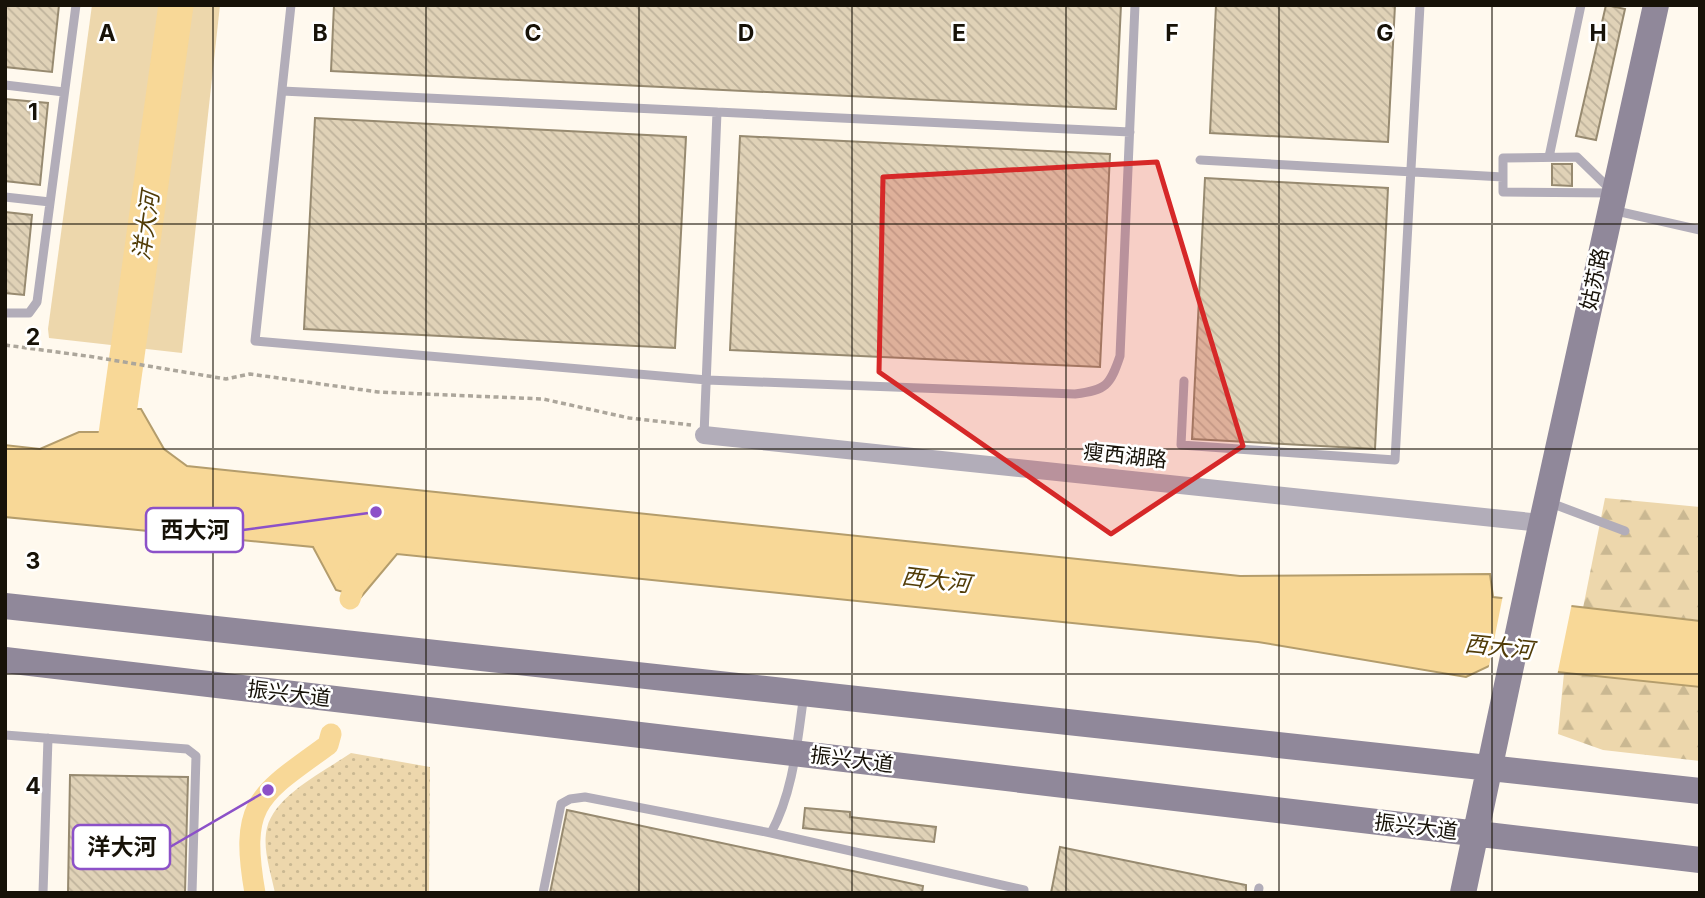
<svg xmlns="http://www.w3.org/2000/svg" width="1705" height="898" font-family="Inter,'Noto Sans SC',sans-serif">
<style>
.grass{fill:url(#grass-dots)}
.forest{fill:url(#forest-firs)}
.garden{fill:#edd7ac}
.water{fill:#f8d897;stroke:#b49d6c;stroke-width:2}
.pier{fill:#fff9ee}
.lines{fill:none;stroke-linecap:round;stroke-linejoin:round}
.canal{stroke:#f8d897;stroke-width:21}
.river{stroke:#f8d897;stroke-width:35}
.building{fill:url(#building-back-hatch);stroke:#978a70;stroke-width:2}
.path{stroke:#aca69b;stroke-width:3.5;stroke-dasharray:5 3.5;stroke-linecap:butt}
.lane{stroke:#b2adb9;stroke-width:9}
.street{stroke:#b2adb9;stroke-width:18}
.secondary{stroke:#90889a;stroke-width:26}
.marked{fill:#d62828;fill-opacity:0.2;stroke:#d62828;stroke-width:5;stroke-linejoin:round}
.grid{fill:none;stroke:#171208;stroke-width:2;stroke-opacity:0.55}
.labels{text-anchor:middle;stroke-width:5;stroke-linejoin:round;paint-order:stroke}
.street-label{font-size:21px;fill:#171208;stroke:#fff}
.water-label{font-size:23px;font-style:italic;fill:#513c07;stroke:#fff}
.grid-label{font-size:23px;text-anchor:middle;font-weight:bold;fill:#171208;stroke:#fff;stroke-width:5;stroke-linejoin:round;paint-order:stroke}
.leader{fill:none;stroke:#8c51c8;stroke-width:2.5}
.callout-dot{fill:#8c51c8;stroke:#fff;stroke-width:2.5}
.callout{fill:#fff;stroke:#8c51c8;stroke-width:2.5}
.callout-label{font-size:23px;text-anchor:middle;font-weight:bold;fill:#171208}
</style>
<defs>
<pattern id="grass-dots" width="8" height="8" patternUnits="userSpaceOnUse" patternTransform="scale(1.75)"><rect width="8" height="8" fill="#edd7ac"/><path d="M2 2h.1M6 6h.1" fill="none" stroke="#cab892" stroke-width="1.8" stroke-linecap="round"/></pattern>
<pattern id="forest-firs" width="22" height="20" patternUnits="userSpaceOnUse" patternTransform="scale(1.75)"><rect width="22" height="20" fill="#edd7ac"/><path d="M5 1l3.5 6h-7zM16 11l3.5 6h-7z" fill="#cab892"/></pattern>
<pattern id="building-back-hatch" width="6" height="6" patternUnits="userSpaceOnUse" patternTransform="scale(1.75)"><rect width="6" height="6" fill="#e0d2b7"/><path d="M-1 5l2 2M0 0l6 6M5-1l2 2" fill="none" stroke="#bfb39c"/></pattern>
</defs>
<rect width="100%" height="100%" fill="#fff9ee"/>
<path class="grass" d="M351,753L430,767L429,893H275C271,873 262,848 267,828C275,795 325,771 351,753Z"/>
<path class="forest" d="M1605,498L1700,507V620L1583,608Z
M1564,673L1700,687V761L1603,750L1558,734Z"/>
<path class="garden" d="M92,5H220L182,353L49,338L48,329Z"/>
<path class="water" d="M113,409H141L164,449L187,466L1240,576L1490,574L1493,597L1700,621V687L1491,665L1466,677L1258,642L397,554L361,597L336,590L313,547L5,517V445L40,449L79,432H106Z"/>
<path class="pier" d="M1503,595L1572,603L1557,676L1491,669L1488,671Z"/>
<g class="lines">
<path class="canal" d="M350,599L360,568
M255,893C239,802 259,795 328,745L331,734"/>
<path class="river" d="M113,456L176,5"/>
</g>
<path class="building" d="M5,5H59L52,72L5,67Z
M334,5H1121L1116,109L331,71Z
M1216,5H1395L1388,142L1210,133Z
M1606,5L1625,9L1596,140L1576,136Z
M5,99L48,103L40,185L5,181Z
M315,118L686,137L675,348L304,329Z
M740,136L1110,154L1100,367L730,350Z
M1552,164H1572V186L1552,185Z
M1205,178L1388,188L1375,449L1192,439Z
M5,212L32,215L24,295L5,293Z
M70,775L188,777L185,893H68Z
M805,808L850,812V817L936,827L934,842L803,828Z
M567,810L923,886L922,893H550Z
M1060,847L1246,885V893H1051Z"/>
<g class="lines">
<path class="path" d="M5,345L94,357L226,379L250,374L378,392L543,399L629,418L691,425"/>
<path class="lane" d="M291,5L255,341L707,380L1075,394C1106,390 1110,386 1120,356L1135,5
M5,85L64,92
M282,91L1130,132
M1549,157L1581,5
M1577,157L1614,193L1503,192V158Z
M1200,160L1503,177
M5,197L50,202
M1612,210L1700,230
M5,313H29L37,302L76,5
M1184,381L1181,445L1395,460L1420,5
M704,435L717,112
M1548,502L1625,531
M5,735L187,749L196,756L192,893
M771,833C794,790 797,742 804,694
M43,893L48,738
M543,893L561,804L570,799L585,797L771,833L1024,890V893
M1258,893L1259,888"/>
<path class="street" d="M704,435L1541,523"/>
<path class="secondary" d="M5,606L1700,791
M5,660L1700,860
M1463,893L1535,553L1656,5"/>
</g>
<path class="marked" d="M1157,162L1243,446L1111,534L879,372L883,177Z"/>
<path class="grid" d="M213,5V893M426,5V893M639,5V893M852,5V893M1066,5V893M1279,5V893M1492,5V893M5,224H1700M5,449H1700M5,674H1700"/>
<g class="labels">
<g class="street-label">
<text transform="translate(1595 279) rotate(-78)" y="7">姑苏路</text>
<text transform="translate(1125 456) rotate(6)" y="7">瘦西湖路</text>
<text transform="translate(289 694) rotate(7)" y="7">振兴大道</text>
<text transform="translate(852 760) rotate(7)" y="7">振兴大道</text>
<text transform="translate(1416 827) rotate(7)" y="7">振兴大道</text>
</g>
<g class="water-label">
<text transform="translate(146 226) rotate(-82)" y="8">洋大河</text>
<text transform="translate(936 580) rotate(7)" y="8">西大河</text>
<text transform="translate(1499 647) rotate(6)" y="8">西大河</text>
</g>
</g>
<g class="grid-label">
<text x="107" y="41">A</text>
<text x="320" y="41">B</text>
<text x="533" y="41">C</text>
<text x="746" y="41">D</text>
<text x="959" y="41">E</text>
<text x="1172" y="41">F</text>
<text x="1385" y="41">G</text>
<text x="1598" y="41">H</text>
<text x="33" y="120">1</text>
<text x="33" y="345">2</text>
<text x="33" y="569">3</text>
<text x="33" y="794">4</text>
</g>
<path class="leader" d="M376 512L243 530M268 790L170 847"/>
<g class="callout-dot">
<circle cx="376" cy="512" r="7"/>
<circle cx="268" cy="790" r="7"/>
</g>
<g class="callout">
<rect x="146" y="508" width="97" height="44" rx="7"/>
<rect x="73" y="825" width="97" height="44" rx="7"/>
</g>
<g class="callout-label">
<text x="195" y="538">西大河</text>
<text x="122" y="855">洋大河</text>
</g>
<rect width="1705" height="898" fill="none" stroke="#171208" stroke-width="14"/>
</svg>
